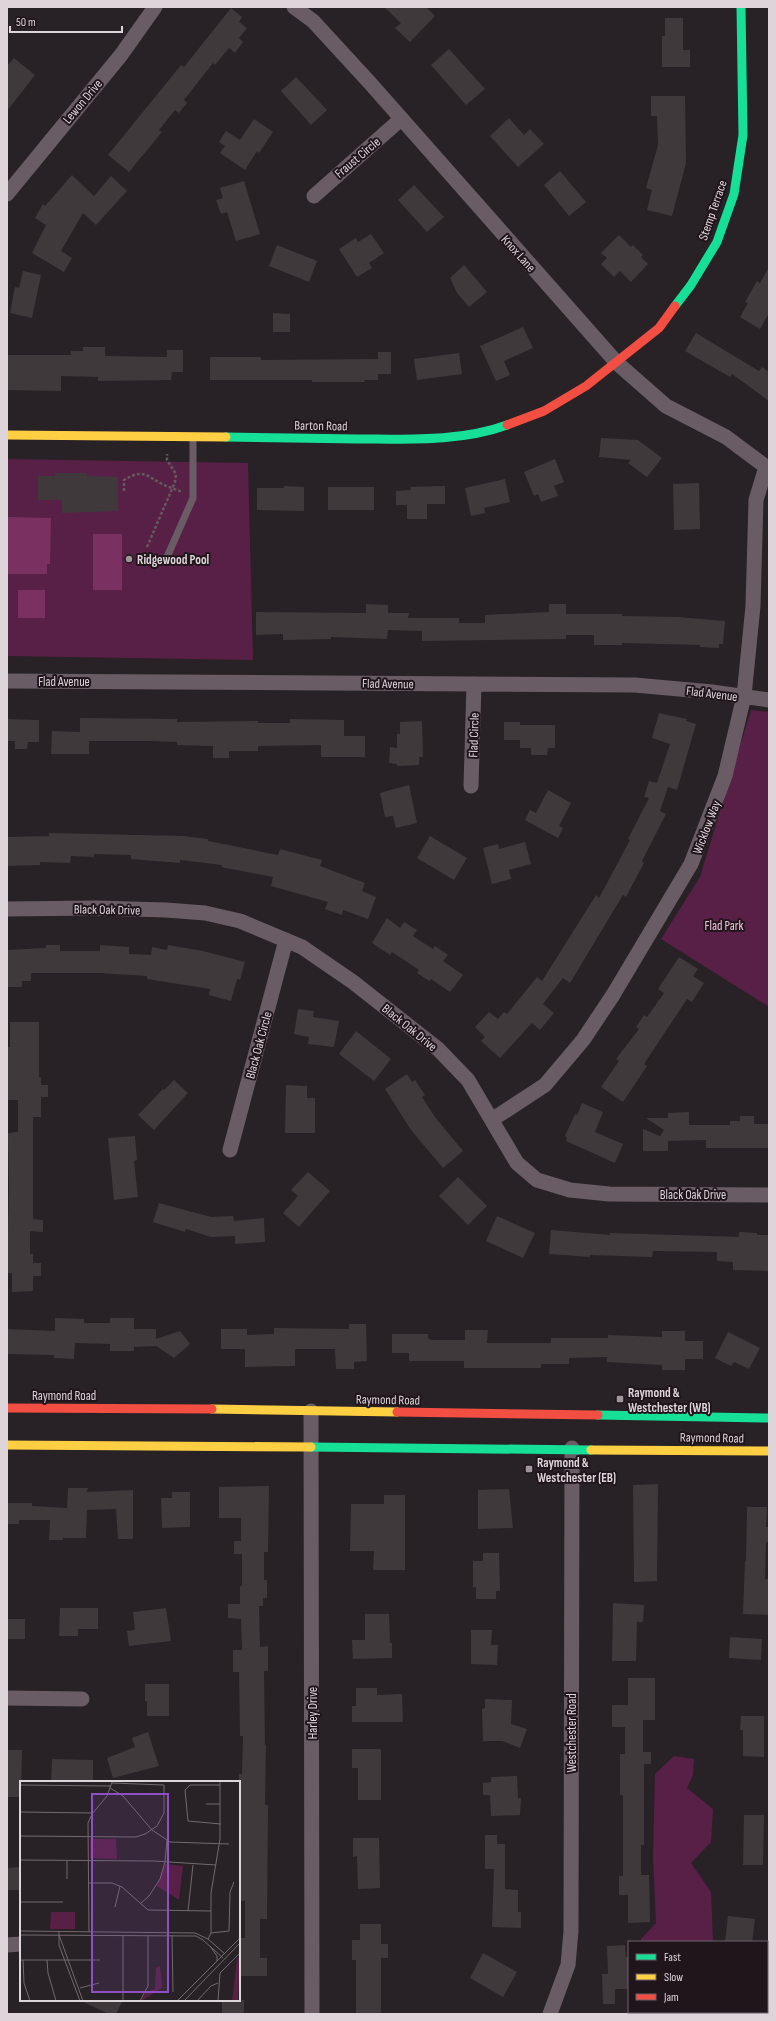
<svg xmlns="http://www.w3.org/2000/svg" width="776" height="2021" font-family="'Sofia Sans Condensed',sans-serif">
<style>
.green{fill:#582046}
.water{fill:#7a3161}
.building{fill:#3f393c}
.lines{fill:none;stroke-linecap:round;stroke-linejoin:round}
.path{stroke:#63595f;stroke-width:2.5;stroke-dasharray:3 2;stroke-linecap:butt}
.lane{stroke:#695c64;stroke-width:7}
.street{stroke:#695c64;stroke-width:15}
.fast{stroke:#16e098;stroke-width:9}
.slow{stroke:#ffcf43;stroke-width:9}
.jam{stroke:#f24e42;stroke-width:9}
.poi-dot{fill:#9e969b;stroke:#21151c;stroke-width:1.5}
.labels{text-anchor:middle;stroke-width:4;stroke-linejoin:round;paint-order:stroke}
.street-label{font-size:13px;fill:#ded5da;stroke:#21151c}
.poi-label{font-size:13px;font-weight:bold;fill:#ded5da;stroke:#21151c;text-anchor:start}
.park-label{font-size:13px;fill:#f2c4df;stroke:#21151c}
.inset-road{fill:none;stroke:#71696d;stroke-width:1}
.view{fill:#8f4ec4;fill-opacity:0.15;stroke:#8f4ec4;stroke-width:2}
.inset-edge{fill:none;stroke:#ded5da;stroke-width:2}
</style>
<rect width="100%" height="100%" fill="#282125"/>
<path class="green" d="M7,459L248,463L253,660L7,656Z
M751,710L769,712V1007L661,939L700,877Z
M674,1756L694,1759L693,1775L687,1788L713,1809L711,1842L691,1863L711,1892L713,1942H641V1939L656,1923L653,1857L655,1774Z
M629,2010V2012H689L687,2014H625Z"/>
<path class="water" d="M7,517L51,518L50,564H47V574H7Z
M93,534H122V590H93Z
M18,590H45V618H18Z"/>
<path class="building" d="M384,7H426L435,16L410,42L395,28L401,23Z
M231,8L242,17L239,22L247,28L239,38L243,42L235,53L229,48L215,65L213,63L184,100L187,103L179,113L175,110L159,130L162,132L129,172L108,155L181,65L184,67Z
M665,18H683V50H690V67H662V36H665Z
M449,49L485,89L466,105L431,65Z
M14,58L35,75L7,111V66Z
M296,77L327,110L311,125L281,91Z
M651,96H685L686,163L672,216L647,210L652,190L646,188L658,145L657,116H651Z
M509,118L524,135L530,129L544,144L518,167L490,136Z
M254,119L273,132L259,153L257,151L245,170L220,153L225,146L219,142L226,131L240,140Z
M560,171L586,202L569,216L544,185Z
M72,175L94,196L111,176L127,191L96,225L83,213L61,251L72,258L64,272L32,253L46,225L35,218L43,204L45,206Z
M244,181L260,234L236,241L227,212L221,214L216,200L223,198L220,188Z
M414,185L444,217L427,232L398,200Z
M371,234L384,253L369,263L372,268L357,277L339,249L356,238L358,242Z
M619,235L631,247L633,245L643,255L641,257L648,264L631,282L620,271L614,277L601,264L607,258L601,253Z
M277,245L317,261L309,282L269,266Z
M464,265L487,292L469,307L457,293L450,278Z
M769,267V313L760,329L740,317L748,303L745,302L757,281L760,283Z
M23,271L41,275L32,318L10,313L15,287L19,288Z
M273,313L290,314V332H273Z
M523,327L533,348L504,361L510,375L496,381L480,346Z
M696,333L759,371L762,367L769,372V401L732,374L730,377L685,351Z
M83,347H105V356L167,357V350H183V372H172L171,380L98,381V377L61,376V391L7,390V355H71V351H83Z
M378,352H391V374H378V380H364L365,382H312V380H210V357H261V360L378,359Z
M459,353L462,374L417,380L414,359Z
M601,438L638,440L662,458L647,477L628,463L631,460L599,457Z
M555,459L564,482L554,486L558,496L541,502L538,494L534,496L524,472Z
M55,473H87V476L118,477V511L62,513V500H38V476H55Z
M505,479L510,502L484,508L485,513L471,516L465,488Z
M699,483L700,529L674,530L673,484Z
M284,486L304,487V511L257,510V488H284Z
M445,486V504H427V519H407V505H396V491L411,490L410,487Z
M328,487H374V510H328Z
M366,604L388,605V613H409L408,618H459V623H485V615L549,612V604H566V614H622V616L678,617L725,621L723,644H719V648L700,647V645L622,643V645H594V635H566V639L422,641V631L388,630L387,639L331,637V639L283,640V634L256,635V612L366,613Z
M659,713L687,719L686,721L696,724L677,790L668,787L660,811L666,814L642,861L644,863L626,897L623,895L570,983L563,978L543,1004L554,1013L540,1030L532,1023L500,1058L481,1041L485,1037L475,1027L489,1012L498,1019L504,1012L507,1014L537,977L542,981L596,895L599,898L630,840L628,839L649,798L644,797L649,781L657,783L670,744L652,738Z
M80,718L177,719V722L258,721V723H290V719L344,720V736H365V757H321V745L258,746V751H229V758H213V746L177,745V742L151,741H89V754H51L52,731L80,732Z
M7,719L39,720V742H28L27,749H15V741H7Z
M422,721L423,757H419V765L397,766V764L389,763L390,747L397,748V734H400V722Z
M504,722H520V725H555V748H548L547,755H531V748H520V740H504Z
M409,785L417,823L396,828L393,816L385,817L380,793Z
M548,790L571,803L559,826L563,828L558,838L525,820L530,810L536,813Z
M49,833L183,836L208,839V841L278,855L280,849L322,860L320,866L365,883L362,891L376,897L368,919L343,910L342,915L325,909L328,902L271,886L273,877L221,867L222,865L180,860V863L131,859V855L94,854V857L71,856L70,863L40,862V865L7,866V837L49,836Z
M430,836L467,858L454,880L417,858Z
M525,842L531,864L509,870L511,879L492,884L483,848L498,844L499,849Z
M387,918L400,928L404,922L417,930L413,936L433,949L435,946L448,955L443,961L463,975L450,992L431,979L429,981L417,973L419,970L392,952L390,955L372,943Z
M46,945H60V951H100V945L129,947V954L151,955L152,947L167,950L168,945L203,951L245,962L240,980L237,979L231,1001L209,995L210,989L147,979V976L99,973H31V981H22V987H7V950L46,948Z
M679,957L698,969L693,976L704,983L692,1002L687,999L644,1064L647,1066L623,1102L601,1087L619,1061L616,1059L639,1029L636,1027L644,1015L647,1017L664,993L658,989Z
M298,1009L314,1011L313,1017L339,1021L334,1047L308,1044L309,1037L294,1034Z
M10,1022H39V1077H41V1085H48V1097H41V1117H33V1219L43,1220V1232L30,1231V1254H33V1263H41V1276H33V1291L12,1292V1273H7L9,1188L8,1133L18,1132V1100H7V1047H10Z
M356,1031L391,1059L374,1081L339,1054Z
M407,1074L412,1082L415,1080L425,1095L422,1097L435,1117L463,1151L443,1168L411,1130L385,1089Z
M174,1080L188,1093L154,1130L138,1115L163,1089L164,1090Z
M286,1085L307,1086V1098H315V1133H285Z
M582,1103L603,1112L595,1132L623,1144L615,1163L566,1141L567,1137L565,1136L575,1114L577,1115Z
M689,1112V1125H730V1121H740V1116H754V1124H769V1148H706V1140L668,1141V1151H643V1129L660,1136L664,1130L646,1118H668V1113Z
M135,1136L137,1160L134,1161L138,1197L114,1200L108,1138Z
M308,1172L330,1191L299,1227L283,1213L298,1196L291,1190Z
M458,1177L487,1206L468,1225L439,1196Z
M159,1203L211,1217L233,1216L234,1221L264,1218L265,1242L235,1244V1236L211,1237L186,1229L185,1232L153,1222Z
M497,1216L535,1233L523,1258L486,1241Z
M551,1230L610,1235V1233L739,1237V1232L757,1233V1235H769V1271L733,1270V1262L717,1261V1252L653,1251L652,1257L590,1255V1257L549,1254Z
M55,1318L84,1319V1323H110V1318H134V1329H156V1339L180,1331L190,1344L174,1358L156,1346L134,1347V1351H110V1344L75,1343L74,1359L54,1358V1355L7,1354V1329L55,1331Z
M349,1324H366L367,1361L354,1362V1369H336L335,1349H295V1366L245,1367V1349H221V1329H247V1335L274,1334V1328L349,1329Z
M465,1330H488L487,1343H551V1338H608V1335L662,1337V1331H685V1341H703V1359H685V1370H662V1365L607,1362V1357L569,1358V1364H541V1368H464V1361H409V1353H392V1334H428V1338L431,1340H465Z
M728,1332L760,1348L749,1369L734,1362L731,1366L715,1358Z
M658,1484L657,1581L634,1582L633,1485Z
M269,1486L268,1552H264V1580H267V1598H263V1606H259L260,1647L268,1646V1671H264L265,1745H266L265,1805H268L267,1919H260V1958H267V1976H239V1938H245V1901H239V1774H242L243,1736H240L239,1672H233V1650H242L241,1619L228,1618V1604H240V1586H242V1554H234V1541H241V1518H219V1487Z
M68,1488H88L87,1492L133,1490V1539H118L116,1509L87,1510L86,1538H63V1540H49L50,1520H19V1524H7V1503H32V1506L67,1508Z
M509,1489L513,1528L478,1529V1490Z
M172,1492H190V1527L162,1528L161,1498H172Z
M384,1495H405V1570H373L374,1551H350L351,1504H384Z
M747,1507H767L766,1527H769V1542H766L765,1579H769V1615L743,1614L745,1561H746Z
M483,1553H499L500,1591H496V1599H476V1587H473V1561H483Z
M613,1603L644,1605L643,1622H637L636,1661H612Z
M60,1608H98V1629H78V1636H59Z
M166,1608L171,1641L129,1646L127,1631L135,1630L133,1612Z
M365,1614H389L390,1643H392V1658L353,1659L352,1640H365Z
M7,1619H25V1639H7Z
M471,1630H492L491,1645H498L497,1665L471,1664Z
M730,1637L762,1639L761,1660L729,1658Z
M628,1678H655V1720H643V1752H651V1764H644V1845H641V1875H649L650,1922L628,1923V1895H619V1876H623V1795H620V1754H625V1727H612V1705H628Z
M145,1684H169V1716H147V1701H145Z
M356,1688H377V1695L402,1694L403,1722H352V1706H356Z
M485,1699L512,1700L511,1724L527,1729L520,1748L502,1741H483L482,1709L485,1708Z
M741,1716H764V1757L743,1756V1730H740Z
M148,1732L159,1766L113,1778L107,1758L135,1747L132,1738Z
M352,1749H381V1800H358V1768H352Z
M7,1750H22L21,1797H7Z
M52,1759L93,1760V1782H51Z
M517,1776L518,1798H521L520,1815L491,1816L490,1795H483V1783L491,1782V1777Z
M744,1815H764L763,1865H743Z
M485,1835H497V1844H505V1889L518,1890V1912H521V1928L492,1927L494,1869H485Z
M353,1838H379L380,1888L358,1889L357,1856L353,1857Z
M21,1867V1890H7V1868Z
M728,1916L755,1919L752,1942H725Z
M360,1924H381V1944H388V1958H381V2014H356V1960H352V1940H360Z
M625,1945L626,1957L629,1956V1989H615V2004H603L602,1974H608L607,1946Z
M483,1953L517,1972L503,1997L470,1978Z
M79,2000H123L116,2014H109Z
M222,2000H244V2012L242,2014H222Z"/>
<g class="lines">
<path class="path" d="M124,491V480C144,468 146,476 162,484C169,487 176,490 183,492
M147,547L175,482L176,474L167,460V454"/>
<path class="lane" d="M167,557L193,498V439"/>
<path class="street" d="M294,7L313,21L370,83L617,363L666,406L726,437L769,469
M7,194L121,55L155,7
M314,196L401,119
M7,681L635,685L712,692L769,700
M471,786L474,684
M7,909L96,908L166,910L205,913L240,921L302,947L353,982L438,1049L468,1080L517,1163L537,1180L570,1190L609,1194L769,1195
M493,1119L545,1085L583,1040L613,995L691,864L725,776L744,696L753,606L756,500L766,467
M230,1150L286,940
M311,1411L312,2014
M7,1698L82,1699
M7,1945L21,1944
M550,2014L568,1965L571,1931L572,1448"/>
<path class="fast" d="M675,306L691,285L717,242L734,194L743,135L741,7
M226,437C270,438 313,438 357,439C406,439 461,442 507,425
M598,1415L769,1418
M311,1447L591,1450"/>
<path class="slow" d="M7,435L226,437
M212,1409L397,1412
M7,1445L311,1447
M591,1450L769,1451"/>
<path class="jam" d="M507,425L544,411L586,386L659,328L675,306
M7,1408L212,1409
M397,1412L598,1415"/>
</g>
<g class="poi-dot">
<circle cx="129" cy="559" r="4"/>
<rect x="616" y="1395" width="8" height="8" rx="2"/>
<rect x="525" y="1465" width="8" height="8" rx="2"/>
</g>
<g class="labels">
<g class="street-label">
<text transform="translate(82 101) rotate(-50)" y="5">Lewon Drive</text>
<text transform="translate(357 157) rotate(-40)" y="5">Fraust Circle</text>
<text transform="translate(712 210) rotate(-71)" y="5">Stemp Terrace</text>
<text transform="translate(519 253) rotate(48)" y="5">Knox Lane</text>
<text transform="translate(321 425) rotate(1)" y="5">Barton Road</text>
<text x="64" y="686">Flad Avenue</text>
<text transform="translate(388 683) rotate(1)" y="5">Flad Avenue</text>
<text transform="translate(712 693) rotate(7)" y="5">Flad Avenue</text>
<text transform="translate(473 735) rotate(-88)" y="5">Flad Circle</text>
<text transform="translate(706 827) rotate(-69)" y="5">Wicklow Way</text>
<text transform="translate(107 909) rotate(1)" y="5">Black Oak Drive</text>
<text transform="translate(410 1027) rotate(39)" y="5">Black Oak Drive</text>
<text transform="translate(258 1045) rotate(-75)" y="5">Black Oak Circle</text>
<text x="693" y="1199">Black Oak Drive</text>
<text x="64" y="1400">Raymond Road</text>
<text transform="translate(388 1399) rotate(1)" y="5">Raymond Road</text>
<text transform="translate(712 1437) rotate(1)" y="5">Raymond Road</text>
<text transform="translate(312 1713) rotate(-90)" y="5">Harley Drive</text>
<text transform="translate(571 1733) rotate(-90)" y="5">Westchester Road</text>
</g>
<g class="poi-label">
<text x="137" y="564">Ridgewood Pool</text>
<text x="628" y="1397">Raymond &amp;<tspan x="628" dy="15">Westchester (WB)</tspan></text>
<text x="537" y="1467">Raymond &amp;<tspan x="537" dy="15">Westchester (EB)</tspan></text>
</g>
<g class="park-label">
<text x="724" y="930">Flad Park</text>
</g>
</g>
<g transform="translate(20 1781)">
<rect width="220" height="220" fill="#282125"/>
<path d="M70,58H96L97,78L70,77ZM145,83L163,85L159,119L137,105ZM31,131H55V148H30ZM220,175L218,220H212L217,178ZM140,185L142,207L121,220L126,211L135,208L136,187Z" fill="#582046"/>
<path class="inset-road" d="M0,4L91,5M200,4H170L165,9L168,40L201,43M90,7L103,15L132,49L150,61L209,63M186,23H200M0,31L73,32M0,55L116,56L125,53L137,45L144,32V4L92,2M0,79L134,80L196,84M47,98V80M68,102H92L102,106L128,129L191,130M0,121H43M120,123L129,115L140,98L145,81L147,59M95,126L100,105M168,130L173,84M0,150L175,152L188,158L205,173M39,151V164L60,220M69,151L68,42L72,33L87,15L92,1M191,152L209,150L210,111L214,101M0,154L176,155L183,159L203,177M39,154L63,220M103,154V220M152,154L153,211M188,158L191,152V112L200,58V0M190,165L197,175V180M0,179H80M3,179L4,202L10,220M27,179L28,192L36,220M60,207L79,202M120,220L128,205V155M157,220L220,157M164,220L220,162M177,220L191,205L198,202M198,220L200,192L220,172"/>
<path class="view" d="M72,13H148V211H72Z"/>
<rect width="220" height="220" class="inset-edge"/>
</g>
<rect width="776" height="2021" fill="none" stroke="#ded5da" stroke-width="16"/>
<rect x="628" y="1941" width="140" height="72" fill="#21151c" stroke="#6d6268"/>
<rect x="636" y="1954" width="20" height="6" fill="#16e098" stroke="#6d6268"/>
<text x="664" y="1961" font-size="12" fill="#ded5da">Fast</text>
<rect x="636" y="1974" width="20" height="6" fill="#ffcf43" stroke="#6d6268"/>
<text x="664" y="1981" font-size="12" fill="#ded5da">Slow</text>
<rect x="636" y="1994" width="20" height="6" fill="#f24e42" stroke="#6d6268"/>
<text x="664" y="2001" font-size="12" fill="#ded5da">Jam</text>
<path d="M10 26v6h112v-6" fill="none" stroke="#ded5da" stroke-width="2"/>
<text x="16" y="26" font-size="12" fill="#ded5da" stroke="#21151c" stroke-width="3" paint-order="stroke">50 m</text>
</svg>
